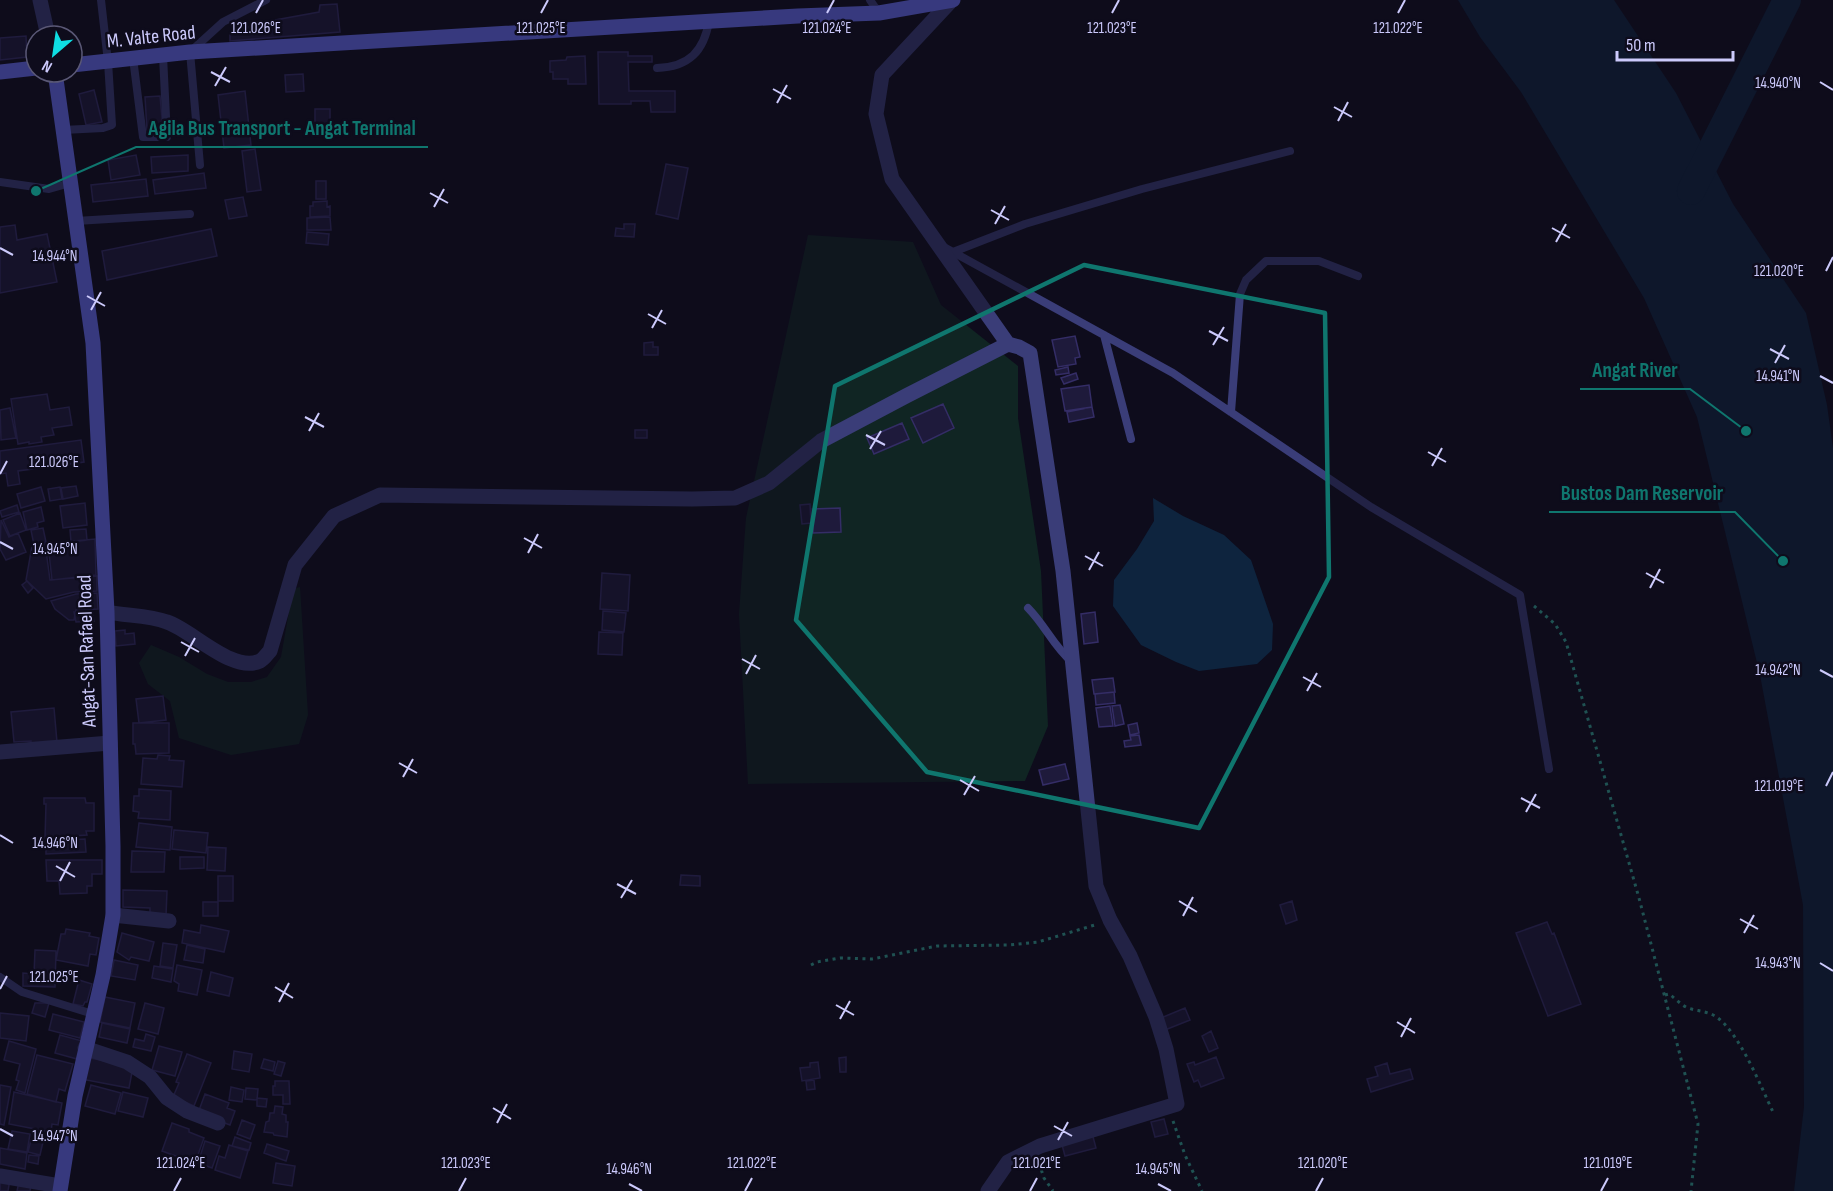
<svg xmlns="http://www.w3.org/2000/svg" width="1833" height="1191" font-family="'Sofia Sans Condensed',sans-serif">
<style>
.green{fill:#102523}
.water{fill:#0e243e}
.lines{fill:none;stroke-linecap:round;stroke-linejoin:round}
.river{stroke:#0e243e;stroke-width:28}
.building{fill:#1e1a3b;stroke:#342d66;stroke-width:1.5}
.path{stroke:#34a696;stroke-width:3;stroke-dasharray:3 4.5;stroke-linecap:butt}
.lane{stroke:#3a3d78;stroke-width:8}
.street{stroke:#3a3d78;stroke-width:15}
.secondary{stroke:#686ff5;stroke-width:15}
.marked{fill:none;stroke:#0f766e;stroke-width:4.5;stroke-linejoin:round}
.ticks{fill:none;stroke:#cccafc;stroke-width:2}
.labels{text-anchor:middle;stroke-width:5;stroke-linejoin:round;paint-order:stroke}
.street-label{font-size:20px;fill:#cccafc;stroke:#0e0c1c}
.ticks-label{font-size:15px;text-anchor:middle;fill:#cccafc;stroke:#0e0c1c;stroke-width:5;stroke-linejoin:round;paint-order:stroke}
.leader{fill:none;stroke:#0f766e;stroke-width:2}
.callout-dot{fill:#0f766e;stroke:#0e0c1c;stroke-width:2}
.callout-label{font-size:21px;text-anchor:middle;font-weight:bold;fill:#0f766e;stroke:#0e0c1c;stroke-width:5;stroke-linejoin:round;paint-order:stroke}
</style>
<rect width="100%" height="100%" fill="#0e0c1c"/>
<path class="green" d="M808,235L913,242L941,305L1018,366V418L1041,571L1048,726L1025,781L748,784L739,614L746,518Z
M300,587L308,715L299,744L231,755L179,738L170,701L148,684L139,663L151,645L179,657L207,674L228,682H251L267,677L281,657L293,589Z"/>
<path class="water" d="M1458,0H1614L1676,93L1733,204L1806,313L1827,405L1833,448V1191H1794L1804,1107L1803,905L1760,675L1697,417L1644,298L1521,92L1480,37Z
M1153,498L1183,516L1224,535L1251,560L1273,624L1272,650L1257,664L1199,671L1176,662L1141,645L1113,606L1114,580L1137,549L1154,521Z"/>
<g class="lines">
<path class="river" d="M1691,191L1787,0"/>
</g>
<path class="building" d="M337,4L340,32L230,41V34L240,29L275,20L319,12L320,5Z
M26,36L27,57L0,60V38Z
M598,52H628V56H652V62H628L629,91H675V112H651L650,101H631V104H599Z
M585,56L586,84H568V79H553V72H550V61L566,60L567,57Z
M303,74L304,91L286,92L285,75Z
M94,90L102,122L86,125L79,94Z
M245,91L251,145L224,148L218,95Z
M160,96L163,129L147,130L145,97Z
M315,109H330V127H315Z
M255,149L261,190L247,192L242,151Z
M136,155L140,175L111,180L108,160Z
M188,155V171L152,173L151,157Z
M666,164L688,168L678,219L656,214Z
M204,173L206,188L155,194L153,180Z
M146,179L148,196L93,202L91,185Z
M316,181H326V199H316Z
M243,197L247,216L229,219L225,200Z
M327,201V207L330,206V216L310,217V206H313V202Z
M330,217L331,230H307V218Z
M624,224H635L634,237L615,236L616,228L624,229Z
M15,225L17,240L47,234L57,282L0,293V227Z
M211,229L217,256L107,280L102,251Z
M307,232L329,234L328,245L306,243Z
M1075,336L1080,357L1075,358L1076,364L1058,367L1052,340Z
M653,342V347H658V355H644V343Z
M1068,367L1069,373L1056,375L1055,370Z
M1076,373L1078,379L1064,384L1061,378Z
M1089,385L1092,407L1065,411L1061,389Z
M47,394L50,410L69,407L72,425L52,428L54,435L41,437L42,442L29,444V442L18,444L11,399Z
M943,404L954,428L923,443L911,418Z
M1092,407L1094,417L1069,422L1067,412Z
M10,408L16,438L1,440L0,410Z
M902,423L909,439L874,454L867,438Z
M635,430H647V438H635Z
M81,440L84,462L18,471L20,484L8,486L6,473L0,474V451Z
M76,486L78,496L63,499L61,488Z
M41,487L45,501L21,508L17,494Z
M60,487L62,499L50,501L48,489Z
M85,503L87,525L63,528L60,506Z
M810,504L811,523L802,524L800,505Z
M17,505L19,512L2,517L0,511Z
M41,507L44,521L37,523L38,527L27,530L23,512Z
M840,508L841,532L813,533L812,509Z
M20,513L26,530L10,536L3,520Z
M1,520L9,537L18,533L26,552L6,560L0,549Z
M43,528L46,542L34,545L31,530Z
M86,529L87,540L71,542L70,530Z
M95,539L96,575L52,580L49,553L60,552L59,547H65L64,542Z
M45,543L50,580L97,576V591L74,592L46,599L26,580L32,546Z
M602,573L630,575L628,611L600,609Z
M27,581L33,588L28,593L22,585Z
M97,593L98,609L76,610L74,620H69L55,609L51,601L76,594Z
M92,610L94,621L76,622L74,612Z
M603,611L626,613L624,632L602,630Z
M1095,612L1098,642L1084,644L1081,614Z
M125,630V634L134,633L135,644L116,646L115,631Z
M599,632L623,633L622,655L598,654Z
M1113,678L1115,692L1094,694L1092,680Z
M1114,692L1115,703L1096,705L1095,694Z
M163,696L166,720L139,723L136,699Z
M1120,705L1124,724L1115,726L1112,706Z
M1110,706L1113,726L1099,727L1096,708Z
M54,708L57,742L31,744V741L14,742L11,712Z
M133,723H169V753L136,754L135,744H133Z
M1137,723L1139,733L1130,735L1128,725Z
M1139,735L1141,745L1125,747L1124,741L1131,740L1130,736Z
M158,755L170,756L169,760L184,761L182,787L141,784L143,758L157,759Z
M1065,764L1069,779L1043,785L1039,770Z
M139,789L171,791L170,820L138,818L139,812L133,811L134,796H139Z
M44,798H85L86,803H94V831H86L87,835L45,838L46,804H44Z
M139,823L172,827L170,850L136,847Z
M174,830L208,833L206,853L172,849Z
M85,839L86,852L46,854V841Z
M208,847L226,848L225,871L207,870Z
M132,851L165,852L164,872H131Z
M180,857H204V868L180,869Z
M46,860H102V874H92V886H87V893L60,894L59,881H47Z
M681,875L700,876V886L680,885Z
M218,876H233V901H218Z
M123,890L167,891L166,916L150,915V908L123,907Z
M1292,901L1297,920L1286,924L1280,905Z
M203,902H218V916H203Z
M1547,922L1552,934L1554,933L1581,1004L1548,1016L1516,933Z
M201,925L229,931L224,952L182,943L184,930L200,933Z
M66,929L90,933L89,936L99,938L96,955L90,954L88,966L56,960L61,934H65Z
M122,933L154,942L149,961L131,957L129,960L117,952Z
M163,943L177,945L173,968L160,966Z
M187,945L205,949L203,963L184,960Z
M35,950L56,951L55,987L23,986V973L34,974Z
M114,960L138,965L135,980L111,976Z
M177,965L202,970L197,995L178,991L179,984L174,981Z
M154,966L173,969L171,982L152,978Z
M211,972L233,978L229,996L207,991Z
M79,980L92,984L87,1002H85L83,1006L73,1004Z
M105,997L135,1003L130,1028L100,1022Z
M35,1003H49L45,1017L32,1013Z
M145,1003L164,1008L158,1034L138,1029Z
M1185,1008L1190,1020L1165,1030L1161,1018Z
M0,1013L29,1016L26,1041L0,1038Z
M53,1014L84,1022L80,1038L49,1030Z
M102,1023L130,1029L127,1043L99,1037Z
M1211,1031L1218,1048L1209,1052L1202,1036Z
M146,1034L155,1037L151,1051L133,1047L135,1039L144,1041Z
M60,1035L82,1041L77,1059L55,1053Z
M9,1041L36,1049L25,1093L16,1090L19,1081L16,1080L20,1064L4,1060Z
M159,1046L182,1052L175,1076L152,1070Z
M234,1051L252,1054L249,1072L232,1069Z
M187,1054L211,1063L194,1106L173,1097L179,1083L176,1082Z
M37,1055L73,1064L65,1091L59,1089L56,1102L27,1094Z
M86,1057L133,1067L129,1088L81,1079Z
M846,1057V1072H840L839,1058Z
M1216,1057L1224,1078L1201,1087L1198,1080L1194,1082L1187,1064L1194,1062L1195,1065Z
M264,1059L275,1062L273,1071L261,1068Z
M278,1061L285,1063L281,1076L274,1074Z
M818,1062L820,1078L802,1081L800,1068L810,1067V1063Z
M1387,1063L1390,1074L1410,1069L1413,1079L1371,1092L1367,1079L1378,1076L1375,1067Z
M814,1080L815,1089L807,1090L806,1081Z
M275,1081H289L290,1104H283V1095H273V1086H275Z
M0,1085L11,1087L4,1125L0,1124Z
M91,1085L121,1093L115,1114L85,1106Z
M231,1087L244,1090L242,1102L229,1100Z
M246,1088L258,1089L257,1100L245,1099Z
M14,1092L62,1103L58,1125L52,1124L51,1132L9,1124Z
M123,1092L148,1098L143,1117L118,1111Z
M205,1094L229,1103L227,1108L235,1111L230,1125L198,1113Z
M257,1098L267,1099L266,1107L257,1106Z
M275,1106L283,1107L282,1114L286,1115V1122H288L287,1137L274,1135L273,1133L264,1132L266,1122L269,1121L270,1113H274Z
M1164,1119L1168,1134L1155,1137L1151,1122Z
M242,1120L255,1125L250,1139L237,1134Z
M172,1123L189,1129V1132L204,1138L195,1163L162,1151Z
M12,1131L30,1134L27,1152L8,1149Z
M1092,1133L1096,1148L1065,1156L1061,1141Z
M235,1137L251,1143L249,1150L232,1146Z
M31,1140L43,1142L40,1155L28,1152Z
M205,1141L220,1146L212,1168L198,1163Z
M267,1144L289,1151L286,1161L264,1153Z
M229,1145L248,1151L240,1178L215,1170L219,1156L225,1158Z
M0,1148L27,1153L25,1169L0,1164Z
M29,1155L39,1156L38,1164L28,1162Z
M276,1163L295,1166L292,1186L273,1183Z
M0,1177L10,1179L8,1191H0Z
M19,1182L31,1184L30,1191H17Z"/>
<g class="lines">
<path class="path" d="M1534,606L1555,624L1566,642L1639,898L1698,1124L1691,1191
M811,965L817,962L840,958L872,959L937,946L1009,945L1038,942L1098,924
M1665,995L1669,994C1675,998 1681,1005 1688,1008C1697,1011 1706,1011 1715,1016C1739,1031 1761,1087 1773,1112
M1173,1121L1185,1155L1202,1191
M1039,1163L1044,1178L1053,1191"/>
<path class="lane" d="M870,0L879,13
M133,58L143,137H167L163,56
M657,68C689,67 704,51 709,21
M63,130L103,128L112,125L108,62L101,0
M200,165L190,52L223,22L266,0
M0,182L49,189L70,183
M76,221L190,214
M942,246L1173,373L1371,507L1520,595L1549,769
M953,252L1025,224L1142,189L1290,151
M1104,335L1131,439
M1231,412L1240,294L1246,280L1266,261H1319L1358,276
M1028,608C1045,625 1054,647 1072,662
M0,977L22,992L93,1014"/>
<path class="street" d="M40,0L48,36
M952,0L882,75L876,114L892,179L1008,344
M107,612C127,616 149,615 167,622C192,630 233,674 260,661C264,659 267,654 270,651L295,565L334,516L380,495L692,499L735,498L769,483L821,441L906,396L1008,344L1019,347L1030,353L1063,571L1096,886L1110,920L1130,956L1156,1017L1166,1049L1177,1104L1040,1146L1008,1162L988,1191
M0,752L110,743
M113,915L169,921
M85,1048L127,1062L150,1077L167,1098L187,1111L218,1123
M0,1176L60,1186"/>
<path class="secondary" d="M72,65L190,52L798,16L879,13L953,0
M0,72L36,68
M55,72L93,343L107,612L113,846V915L103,975L75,1096L60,1191"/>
</g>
<path d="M0 0H1833V1191H0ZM1084,265L1325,313L1329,577L1199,828L927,772L796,620L835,386Z" fill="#0e0c1c" fill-opacity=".55" fill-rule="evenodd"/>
<path class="marked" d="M1084,265L1325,313L1329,577L1199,828L927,772L796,620L835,386Z"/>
<path class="ticks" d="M256,13L263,0M541,13L548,0M827,13L834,0M1112,13L1119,0M1398,13L1405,0M211,72L230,82M1820,82L1833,90M215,86L226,67M773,89L791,99M777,103L787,85M1334,107L1352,117M1338,121L1348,102M430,193L448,203M434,207L444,189M991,210L1009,220M995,224L1005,206M1552,228L1570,238M1556,242L1566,224M0,248L13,255M1826,271L1833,257M87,296L105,306M91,310L101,292M648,314L666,324M652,328L662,310M1209,331L1228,341M1213,345L1224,327M1770,349L1789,359M1775,363L1785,345M1820,376L1833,383M305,417L324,427M309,431L319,413M866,435L885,445M870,449L881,431M1428,452L1446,462M1432,466L1442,448M0,474L7,461M524,538L542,548M0,542L13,549M528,553L538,534M1085,556L1103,566M1089,570L1099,552M1646,573L1664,583M1650,588L1660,569M181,642L199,652M185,656L195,638M742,659L760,669M1820,670L1833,677M746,674L756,655M1303,677L1321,687M1307,691L1317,673M399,763L417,773M403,777L413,759M960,780L979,791M1826,786L1833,772M964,795L975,776M1521,798L1540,808M1526,812L1536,794M0,835L13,843M56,866L75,877M60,881L70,862M617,884L636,894M621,898L632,880M1179,901L1197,912M1183,916L1193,897M1740,919L1758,929M1744,933L1754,915M1820,963L1833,971M275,987L293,998M0,989L7,976M279,1002L289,983M836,1005L854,1015M840,1019L850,1001M1397,1022L1415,1033M1401,1037L1411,1018M493,1108L511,1119M497,1123L507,1104M1054,1126L1072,1136M0,1129L13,1136M1058,1140L1068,1122M629,1184L642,1191M1158,1184L1171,1191M174,1191L181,1178M459,1191L466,1178M745,1191L752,1178M1030,1191L1037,1178M1316,1191L1323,1178M1601,1191L1608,1178"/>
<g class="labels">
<g class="street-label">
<text transform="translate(151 36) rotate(-6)" y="7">M. Valte Road</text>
<text transform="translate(86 651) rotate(-92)" y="7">Angat-San Rafael Road</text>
</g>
</g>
<g class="ticks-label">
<text x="256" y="33">121.026°E</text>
<text x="541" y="33">121.025°E</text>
<text x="827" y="33">121.024°E</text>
<text x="1112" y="33">121.023°E</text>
<text x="1398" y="33">121.022°E</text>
<text x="1778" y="88">14.940°N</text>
<text x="55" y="261">14.944°N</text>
<text x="1779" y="276">121.020°E</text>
<text x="1778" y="381">14.941°N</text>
<text x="54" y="467">121.026°E</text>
<text x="55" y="554">14.945°N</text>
<text x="1778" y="675">14.942°N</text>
<text x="1779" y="791">121.019°E</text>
<text x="55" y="848">14.946°N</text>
<text x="1778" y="968">14.943°N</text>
<text x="54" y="982">121.025°E</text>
<text x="55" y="1141">14.947°N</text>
<text x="181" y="1168">121.024°E</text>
<text x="466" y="1168">121.023°E</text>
<text x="752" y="1168">121.022°E</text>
<text x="1037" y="1168">121.021°E</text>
<text x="1323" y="1168">121.020°E</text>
<text x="1608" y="1168">121.019°E</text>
<text x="629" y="1174">14.946°N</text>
<text x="1158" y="1174">14.945°N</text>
</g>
<path class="leader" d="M36 191L136 147H428M1746 431L1690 389H1580M1783 561L1735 512H1549"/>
<g class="callout-dot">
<circle cx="36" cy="191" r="6"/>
<circle cx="1746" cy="431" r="6"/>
<circle cx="1783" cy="561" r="6"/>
</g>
<g class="callout-label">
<text x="282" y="135">Agila Bus Transport - Angat Terminal</text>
<text x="1635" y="377">Angat River</text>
<text x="1642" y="500">Bustos Dam Reservoir</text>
</g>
<g transform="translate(54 54) rotate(209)"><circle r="28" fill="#0e0c1c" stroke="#5a5876" stroke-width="1.5"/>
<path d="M0-4.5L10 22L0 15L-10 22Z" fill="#0fdee3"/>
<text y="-9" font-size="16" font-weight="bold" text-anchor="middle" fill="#cccafc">N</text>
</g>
<path d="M1617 51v9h116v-9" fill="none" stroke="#cccafc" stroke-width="3"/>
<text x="1626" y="51" font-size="18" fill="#cccafc" stroke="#0e0c1c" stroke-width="4.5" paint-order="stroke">50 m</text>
</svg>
